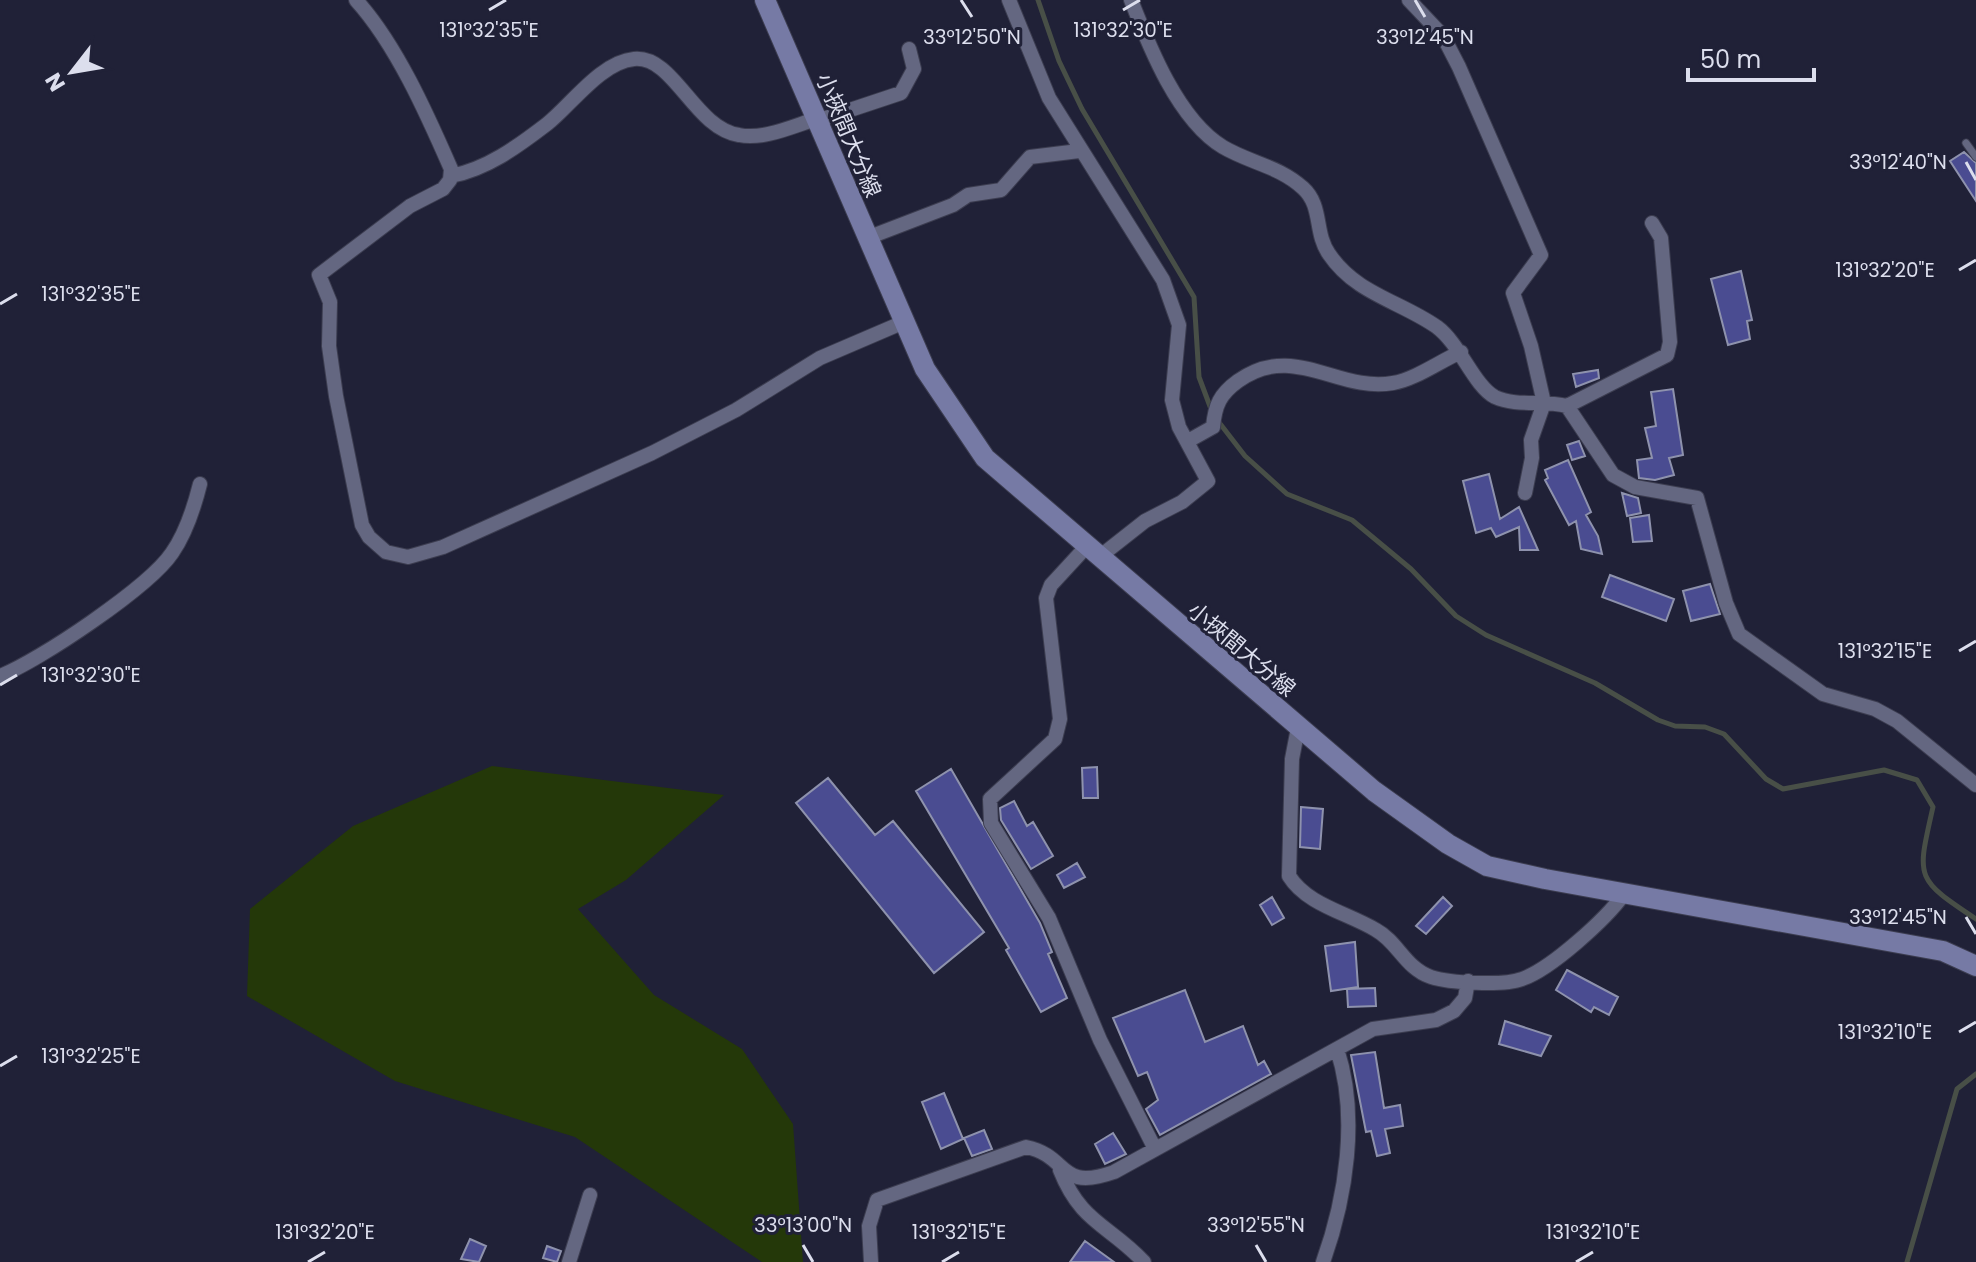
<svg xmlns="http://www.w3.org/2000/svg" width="1976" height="1262" font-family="Poppins,'Noto Sans JP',sans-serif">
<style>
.green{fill:#243809}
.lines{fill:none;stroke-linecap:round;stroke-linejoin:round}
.stream{stroke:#484f47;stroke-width:5}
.building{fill:#4a4c91;stroke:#8e92ad;stroke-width:2}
.lane-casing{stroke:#3c3d50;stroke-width:9}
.street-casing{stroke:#3c3d50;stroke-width:16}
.secondary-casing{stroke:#3c3d50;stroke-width:22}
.lane{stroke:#646781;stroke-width:7}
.street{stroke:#646781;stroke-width:14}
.secondary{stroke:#767aa5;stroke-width:20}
.ticks{fill:none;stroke:#dcdeed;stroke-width:3}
.labels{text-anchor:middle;stroke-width:6;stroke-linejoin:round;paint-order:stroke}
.street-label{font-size:22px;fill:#dcdeed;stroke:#202137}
.ticks-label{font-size:20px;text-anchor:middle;fill:#dcdeed;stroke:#202137;stroke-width:6;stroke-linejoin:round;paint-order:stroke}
</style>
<rect width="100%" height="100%" fill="#202137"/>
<path class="green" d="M492,766L724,795L626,880L578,909L654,995L742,1049L793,1124L803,1262H762L575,1137L395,1081L247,996L250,909L353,826Z"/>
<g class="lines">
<path class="stream" d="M1038,0L1059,61L1082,109L1194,297L1199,377L1211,409
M1218,421L1245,456L1287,494L1352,520L1411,569L1456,616L1486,635L1595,683L1658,720L1675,726L1705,727L1724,734L1766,779L1783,789L1884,770L1917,780L1933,807C1917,878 1914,878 1976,919
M1907,1262L1957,1089L1976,1074"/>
</g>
<path class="building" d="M1964,152L1976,163V201L1950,161Z
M1741,271L1752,320L1747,321L1750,339L1728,345L1711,279Z
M1598,370L1599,378L1576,387L1573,374Z
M1673,389L1683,455L1669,458L1674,475L1655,480L1639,478L1637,460L1652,458L1645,428L1656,426L1651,392Z
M1579,441L1585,456L1572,460L1567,445Z
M1568,460L1591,512L1586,515L1598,536L1602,554L1581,549L1576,521L1569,525L1545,480L1548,478L1545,470Z
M1489,474L1500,519L1519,507L1538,550H1520L1519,527L1496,537L1491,528L1476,533L1463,481Z
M1622,493L1638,498L1641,513L1627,516Z
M1649,515L1652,541L1633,542L1630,518Z
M1610,575L1674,599L1666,621L1602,597Z
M1710,584L1720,614L1691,621L1683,591Z
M1097,767L1098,798H1083L1082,768Z
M951,769L1040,923L1052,952L1048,954L1067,998L1041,1012L1006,950L1009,948L916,791Z
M828,778L875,835L893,821L984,932L934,973L796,803Z
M1014,801L1027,826L1033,822L1053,856L1031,869L1001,820L1000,808Z
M1301,807L1323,809L1320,849L1300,847Z
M1077,863L1085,877L1064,888L1057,875Z
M1272,897L1284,918L1272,925L1260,905Z
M1443,897L1452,906L1426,934L1416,926Z
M1355,942L1358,987L1331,991L1325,946Z
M1567,970L1618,997L1609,1015L1594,1007L1591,1012L1556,990Z
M1375,988L1376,1006L1348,1007L1347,989Z
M1185,990L1205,1042L1243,1026L1258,1065L1264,1061L1271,1074L1160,1135L1146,1109L1158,1100L1147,1072L1138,1076L1113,1018Z
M1505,1021L1551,1036L1541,1056L1499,1044Z
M1375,1052L1384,1108L1400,1105L1403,1126L1385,1129L1390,1153L1377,1156L1371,1131L1366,1132L1351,1055Z
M944,1093L963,1139L941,1149L922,1102Z
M984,1130L992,1149L972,1156L964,1138Z
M1113,1133L1126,1154L1105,1164L1095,1144Z
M470,1239L486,1246L479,1262L461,1259Z
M1085,1241L1114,1262H1070Z
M547,1246L561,1251L557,1262L543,1258Z"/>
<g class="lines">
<defs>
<path id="lane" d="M1966,143L1976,157"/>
<path id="street" d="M356,0C396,44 427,114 451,169L450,180L443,189L410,206L319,275L330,302L329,346L336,396L362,525L369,537L386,552L408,557L443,547L652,453L736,410L820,358L904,322
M1009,0L1049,98L1163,280L1179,325L1172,400L1179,427L1208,481L1182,502L1145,521L1098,558
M1131,0C1149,46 1178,120 1223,147C1250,163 1279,166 1303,188C1323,206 1314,233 1329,254C1356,294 1400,301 1437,327C1460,344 1474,386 1495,397C1517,407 1543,400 1567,406L1613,475L1635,487L1697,498L1726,603L1739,634L1823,694L1875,709L1897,721L1976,785
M1409,0L1443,36L1459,67L1541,255L1513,293L1531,346L1544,403L1531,440L1532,458L1525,493
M817,121L901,93L914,69L909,49
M451,176C487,169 517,147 547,124C571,105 601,62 634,59C674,55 694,128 739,135C764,140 793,126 816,119
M867,238L953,205L968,195L1001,190L1030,157L1079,151
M1567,406L1667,355L1670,342L1661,238L1652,223
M1188,441L1213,427C1215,405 1220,394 1238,381C1294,341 1338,393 1393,383C1416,379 1440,361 1461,352
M1086,547L1051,585L1046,598L1060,719L1055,739L990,799L991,823L1049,918L1100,1040L1155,1149
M0,676C39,661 149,587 172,553C186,533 194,508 200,484
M1298,728L1292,759L1289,876C1307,905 1348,913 1376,930C1398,942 1405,968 1431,977C1449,983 1504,986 1522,979C1551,969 1606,919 1624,894
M1060,1170C1081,1223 1108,1224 1144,1262
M569,1262L590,1195
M871,1262L869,1226L877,1200L1026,1147C1070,1156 1057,1192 1114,1172L1373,1029L1436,1020L1454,1011L1465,998L1468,981
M1323,1262C1346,1198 1359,1116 1337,1049"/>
<path id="secondary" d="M765,0L925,369L985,458L1374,791L1448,844L1487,866L1545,879L1943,951L1976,966"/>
</defs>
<use href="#lane" class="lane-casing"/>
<use href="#street" class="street-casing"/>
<use href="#secondary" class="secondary-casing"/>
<use href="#lane" class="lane"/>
<use href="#street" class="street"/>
<use href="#secondary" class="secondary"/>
</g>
<path class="ticks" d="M961,0L972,17M1415,0L1425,17M489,10L506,0M1123,10L1140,0M1966,162L1976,180M1959,270L1976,260M0,304L17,294M1959,651L1976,641M0,685L17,675M1966,917L1976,934M1959,1032L1976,1022M0,1066L17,1056M803,1245L813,1262M1256,1245L1266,1262M308,1262L325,1252M942,1262L959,1252M1576,1262L1593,1252"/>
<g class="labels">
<g class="street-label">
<text transform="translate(849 135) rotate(67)" y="8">小挾間大分線</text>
<text transform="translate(1242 649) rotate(40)" y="8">小挾間大分線</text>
</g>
</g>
<g class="ticks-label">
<text x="489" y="37">131°32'35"E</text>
<text x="1123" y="37">131°32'30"E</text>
<text x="1425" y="44">33°12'45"N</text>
<text x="972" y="44">33°12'50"N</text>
<text x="1898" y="169">33°12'40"N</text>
<text x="1885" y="277">131°32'20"E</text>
<text x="91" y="301">131°32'35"E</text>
<text x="1885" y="658">131°32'15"E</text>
<text x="91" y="682">131°32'30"E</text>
<text x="1898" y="924">33°12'45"N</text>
<text x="1885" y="1039">131°32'10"E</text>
<text x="91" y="1063">131°32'25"E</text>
<text x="803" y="1232">33°13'00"N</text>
<text x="1256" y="1232">33°12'55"N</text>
<text x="325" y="1239">131°32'20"E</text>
<text x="959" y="1239">131°32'15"E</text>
<text x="1593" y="1239">131°32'10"E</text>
</g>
<g transform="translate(72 72) rotate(239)" stroke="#202137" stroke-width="6" paint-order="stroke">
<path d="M0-6L14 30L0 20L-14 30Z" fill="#dcdeed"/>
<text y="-12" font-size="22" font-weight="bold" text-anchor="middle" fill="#dcdeed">N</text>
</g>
<path d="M1688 68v12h126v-12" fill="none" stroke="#dcdeed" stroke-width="4"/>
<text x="1700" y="68" font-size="24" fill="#dcdeed" stroke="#202137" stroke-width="6" paint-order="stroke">50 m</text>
</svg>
